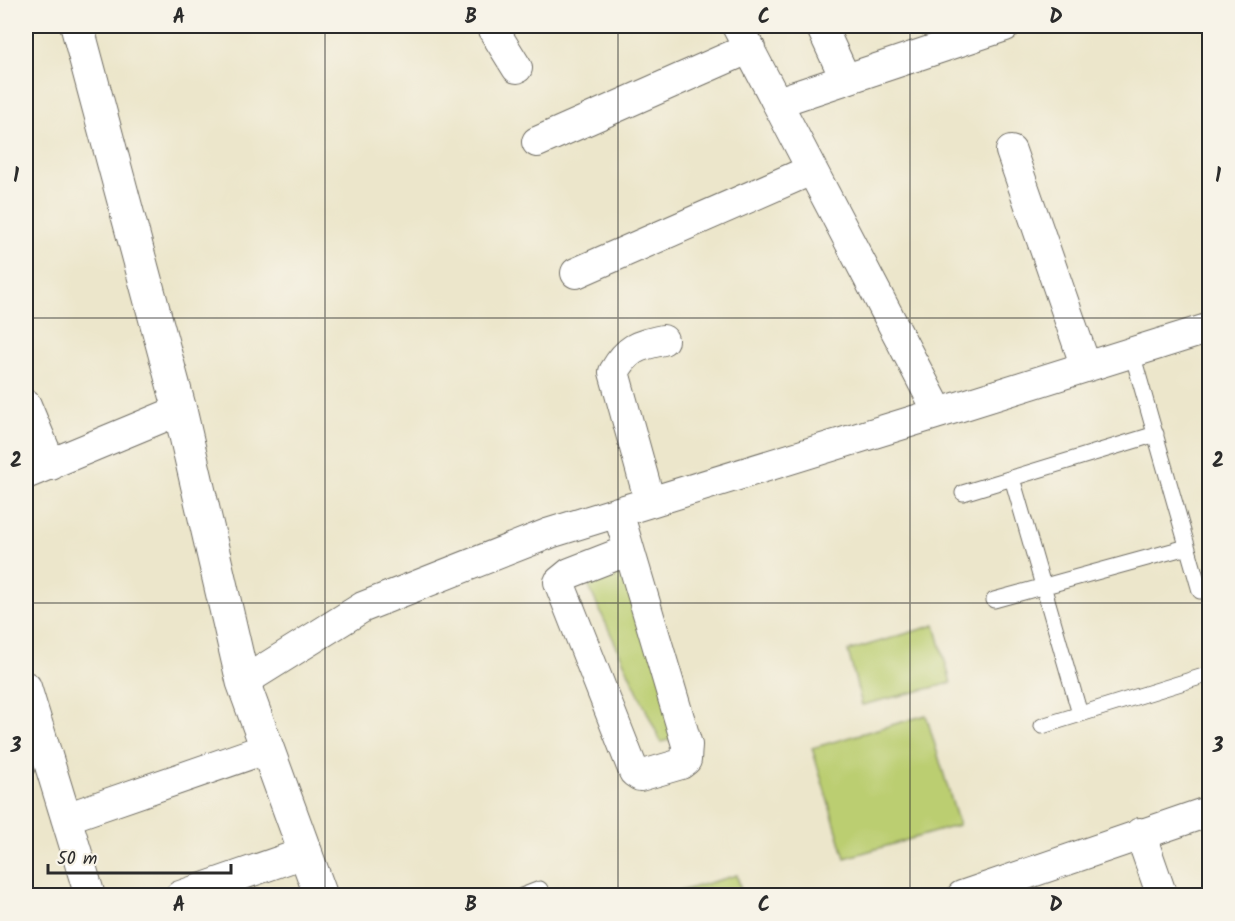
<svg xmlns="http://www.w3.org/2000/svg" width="1235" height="921" font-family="Kalam,sans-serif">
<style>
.green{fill:#bbce71;stroke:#737c4e;stroke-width:1.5}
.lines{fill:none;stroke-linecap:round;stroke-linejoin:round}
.service-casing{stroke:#6f6c63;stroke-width:17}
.minor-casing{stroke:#6f6c63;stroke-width:32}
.tertiary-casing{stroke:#6f6c63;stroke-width:35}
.service{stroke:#fff;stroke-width:15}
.minor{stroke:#fff;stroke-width:30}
.tertiary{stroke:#fff;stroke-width:33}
.grid{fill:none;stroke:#2b2b2b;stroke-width:1.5;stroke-opacity:0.55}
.neatline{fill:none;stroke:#2b2b2b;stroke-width:2}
.grid-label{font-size:20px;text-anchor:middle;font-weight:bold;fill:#2b2b2b}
</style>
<rect width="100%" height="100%" fill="#f7f3e8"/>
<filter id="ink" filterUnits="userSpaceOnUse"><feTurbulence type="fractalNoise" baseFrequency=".0167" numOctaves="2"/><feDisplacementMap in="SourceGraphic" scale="12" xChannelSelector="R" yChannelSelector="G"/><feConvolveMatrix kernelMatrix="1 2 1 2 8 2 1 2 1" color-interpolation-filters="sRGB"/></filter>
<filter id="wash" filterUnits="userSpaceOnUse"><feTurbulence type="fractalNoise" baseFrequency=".008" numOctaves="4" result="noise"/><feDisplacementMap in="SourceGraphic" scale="24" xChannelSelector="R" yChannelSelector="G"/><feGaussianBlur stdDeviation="1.35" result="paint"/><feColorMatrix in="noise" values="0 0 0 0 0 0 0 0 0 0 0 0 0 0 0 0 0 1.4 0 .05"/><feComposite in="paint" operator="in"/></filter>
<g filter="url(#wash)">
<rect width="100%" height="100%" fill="#ece6cb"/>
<path class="green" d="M628,571L692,735L661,742L588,585Z
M935,625L951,683L862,705L848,651Z
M926,715L959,825L845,858L812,748Z
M737,875L742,895H678L677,892Z"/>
</g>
<g filter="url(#ink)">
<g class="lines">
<defs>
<path id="service" d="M1132,353L1200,591
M1012,478L1080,714
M963,493L1156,434
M994,600L1187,547
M1042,726L1210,674
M522,896L540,889"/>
<path id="minor" d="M491,26L517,68
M737,26L939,413L1210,328
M821,26L845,78
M778,102L1005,26
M537,142L750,48
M1011,151L1086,367
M576,273L811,170
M26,405L51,465
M26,474L180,410
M650,502L614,372C628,348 636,346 663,340
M618,512L687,745L686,760L681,764L640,776L634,772L559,582L570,573L629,550
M243,682L363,607L550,533L939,413
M26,687L90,896
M66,818L268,748
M1140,833L1162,896
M180,896L307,852
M962,896L1210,811"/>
<path id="tertiary" d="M77,26L180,410L243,682L321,896"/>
</defs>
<use href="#service" class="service-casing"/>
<use href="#minor" class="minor-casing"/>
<use href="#tertiary" class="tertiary-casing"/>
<use href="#service" class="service"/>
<use href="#minor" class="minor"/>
<use href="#tertiary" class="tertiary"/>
</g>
</g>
<path class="grid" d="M325,26V896M618,26V896M910,26V896M26,318H1210M26,603H1210"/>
<rect width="1235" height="921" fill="none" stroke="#f7f3e8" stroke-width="66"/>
<path d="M48 864v9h183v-9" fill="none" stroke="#2b2b2b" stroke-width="3"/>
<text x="57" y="864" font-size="18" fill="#2b2b2b" stroke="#f7f3e8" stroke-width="4.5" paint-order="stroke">50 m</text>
<rect x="33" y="33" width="1169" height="855" class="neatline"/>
<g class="grid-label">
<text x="179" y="23">A</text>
<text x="471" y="23">B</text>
<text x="764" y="23">C</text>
<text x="1056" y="23">D</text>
<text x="16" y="182">1</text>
<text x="1218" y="182">1</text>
<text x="16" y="467">2</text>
<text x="1218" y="467">2</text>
<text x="16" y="752">3</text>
<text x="1218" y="752">3</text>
<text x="179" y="911">A</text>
<text x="471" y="911">B</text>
<text x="764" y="911">C</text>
<text x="1056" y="911">D</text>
</g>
</svg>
